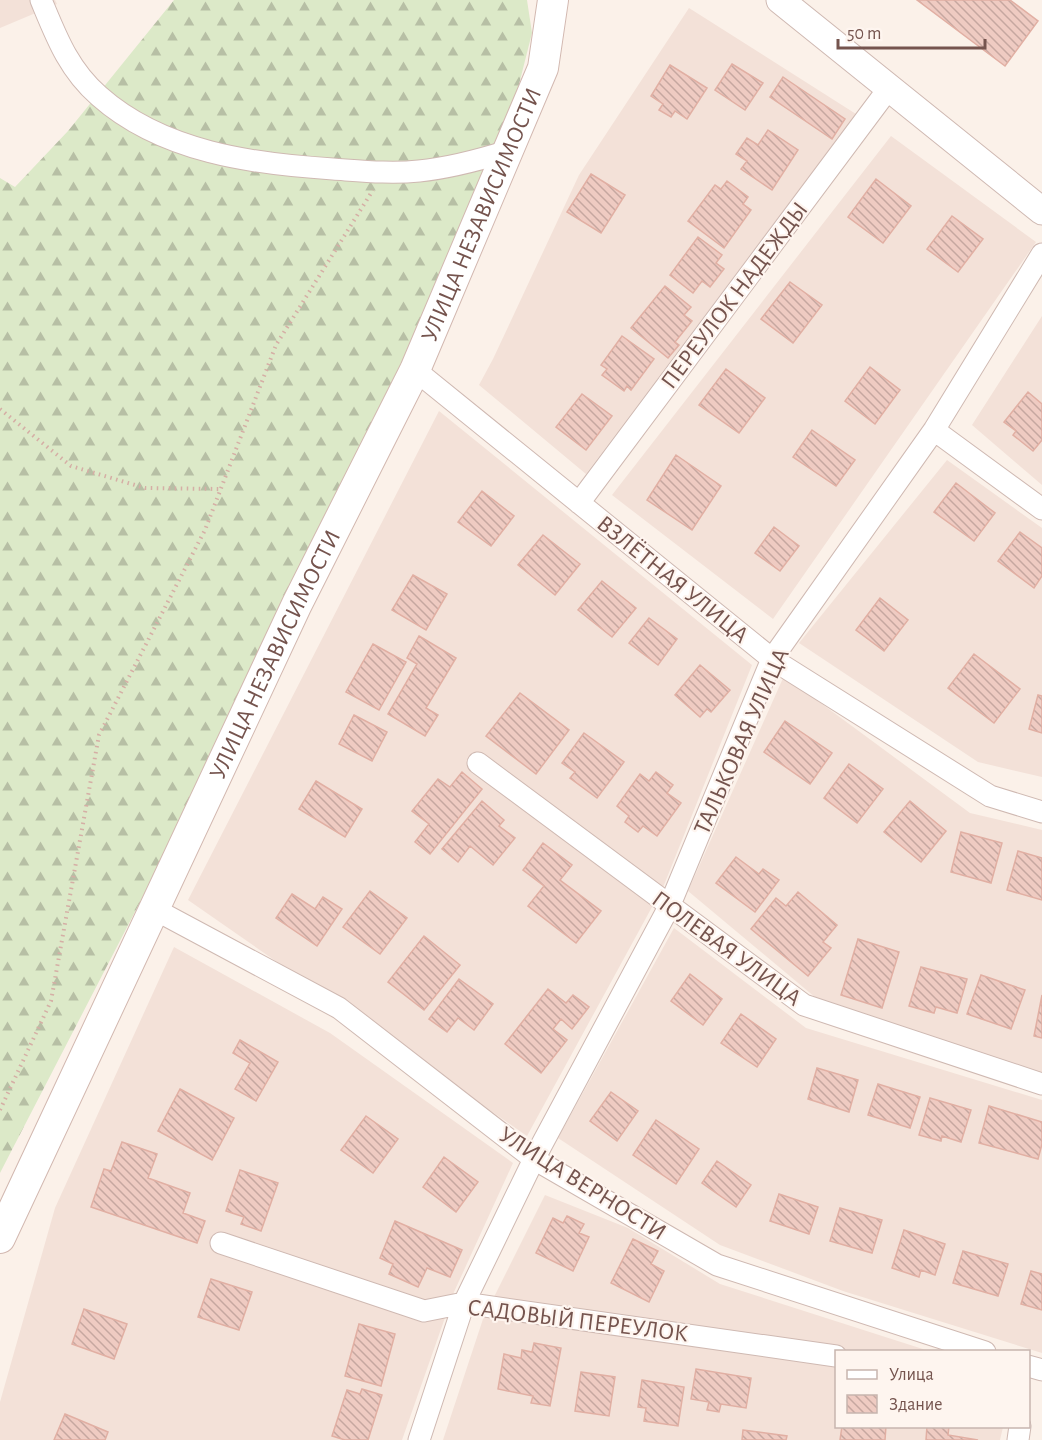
<svg xmlns="http://www.w3.org/2000/svg" width="1042" height="1440" font-family="'Alegreya Sans',sans-serif">
<style>
.residential{fill:#f3e1d8}
.forest{fill:url(#forest-firs)}
.building{fill:url(#building-back-hatch);stroke:#e1afa3;stroke-width:1.5}
.lines{fill:none;stroke-linecap:round;stroke-linejoin:round}
.minor-casing{stroke:#cfb9b2;stroke-width:23}
.tertiary-casing{stroke:#cfb9b2;stroke-width:29}
.secondary-casing{stroke:#d2b8b0;stroke-width:32}
.path{stroke:#d5aea5;stroke-width:4;stroke-dasharray:1.5 4.5;stroke-linecap:butt}
.minor{stroke:#fff;stroke-width:21}
.tertiary{stroke:#fff;stroke-width:27}
.secondary{stroke:#fff;stroke-width:30}
.labels{text-anchor:middle;stroke-width:4.5;stroke-linejoin:round;paint-order:stroke}
.street-label{font-size:24px;fill:#75544e;stroke:#fef5ef}
</style>
<defs>
<pattern id="forest-firs" width="22" height="20" patternUnits="userSpaceOnUse" patternTransform="scale(1.5)"><rect width="22" height="20" fill="#dce9c8"/><path d="M5 1l3.5 6h-7zM16 11l3.5 6h-7z" fill="#b7bfa5"/></pattern>
<pattern id="building-back-hatch" width="6" height="6" patternUnits="userSpaceOnUse" patternTransform="scale(1.5)"><rect width="6" height="6" fill="#efcbc2"/><path d="M-1 5l2 2M0 0l6 6M5-1l2 2" fill="none" stroke="#c6a7a0"/></pattern>
</defs>
<rect width="100%" height="100%" fill="#fbf1e9"/>
<path class="residential" d="M0,0H55L57,4L0,28Z
M689,8L856,114L586,474L479,385L493,359L579,175Z
M891,136L1036,242L773,619L612,495Z
M1042,316V485L972,425Z
M439,411L752,665L664,885L527,1136L188,900Z
M947,460L1042,528V777L978,762L799,643Z
M784,676L970,813L1042,830V1074L822,1003L688,891Z
M674,928L806,1028L1042,1100V1353L843,1291L720,1245L558,1138Z
M174,947L330,1033L513,1163L454,1292L402,1440H0V1402L55,1208Z
M545,1195L628,1228L720,1284L929,1351L836,1352V1426L1003,1427L1000,1440H443L483,1319Z"/>
<path class="forest" d="M174,0H527L532,33L509,124L415,370L0,1173V178L15,187L68,131Z"/>
<path class="building" d="M917,0H1010L1038,21L1005,66Z
M732,64L763,83L745,110L715,90Z
M670,65L707,88L687,119L675,111L671,117L659,110L663,104L651,96Z
M783,77L845,119L832,139L770,97Z
M768,130L798,150L772,190L741,169L747,161L736,154L747,138L758,145Z
M591,174L625,195L601,233L567,212Z
M876,179L911,206L883,243L848,217Z
M727,181L748,197L743,204L751,210L724,248L688,221L715,185L721,189Z
M952,216L983,239L958,272L927,249Z
M698,237L722,255L716,263L724,269L710,287L702,281L693,293L670,275Z
M790,282L822,305L793,343L761,319Z
M665,286L691,307L684,315L692,321L675,342L679,345L668,358L631,328Z
M622,336L654,359L631,390L627,386L624,391L602,375L607,369L601,365Z
M870,367L900,390L875,424L845,401Z
M726,369L765,398L739,433L699,405Z
M1028,392L1042,404V440L1033,451L1013,435L1016,431L1004,422Z
M582,394L612,416L586,450L556,427Z
M812,430L855,460L836,486L793,457Z
M676,455L721,486L692,530L647,500Z
M956,483L995,513L974,541L934,512Z
M482,491L514,516L491,546L458,522Z
M774,527L799,546L780,571L755,553Z
M1020,532L1042,548V576L1034,588L998,561Z
M543,535L580,564L555,595L518,565Z
M413,575L447,594L426,630L392,610Z
M602,581L636,608L612,637L578,610Z
M880,598L908,620L884,651L856,630Z
M649,618L677,639L658,665L629,643Z
M419,636L456,658L426,708L438,715L425,736L388,714L417,664L407,658Z
M373,644L406,662L379,710L346,692Z
M974,654L1020,689L994,723L948,688Z
M700,665L730,690L711,712L707,709L700,717L675,695Z
M520,693L569,730L536,774L486,736Z
M1038,695L1042,696V733L1029,729Z
M354,715L387,732L372,761L339,744Z
M785,721L832,753L810,784L764,752Z
M584,733L624,762L597,798L570,778L575,772L562,763Z
M849,764L883,789L857,823L824,798Z
M462,772L482,789L430,854L415,842L429,824L412,811L438,779L450,787Z
M656,772L673,785L667,793L681,803L657,836L643,826L638,832L625,822L629,816L617,806L640,774L649,781Z
M316,781L362,809L345,837L299,809Z
M482,801L504,820L499,826L515,838L493,865L470,846L458,862L442,849Z
M910,801L946,831L921,862L884,832Z
M961,832L1002,843L991,883L951,872Z
M543,843L572,865L560,880L601,911L576,943L528,906L544,886L523,870Z
M1018,851L1042,858V900L1007,890Z
M736,857L759,874L763,869L779,880L755,912L716,883Z
M370,891L407,918L380,954L343,927Z
M798,892L837,925L823,942L831,948L808,976L751,929L776,898L786,906Z
M292,894L315,909L323,897L342,909L317,946L276,918Z
M424,936L460,965L424,1010L388,982Z
M858,939L899,952L882,1008L841,995Z
M921,967L967,979L957,1013L936,1007L934,1013L909,1006Z
M690,974L722,999L703,1025L671,1001Z
M981,975L1025,990L1011,1029L967,1014Z
M459,979L493,1004L474,1030L458,1018L447,1032L429,1019Z
M548,989L566,1003L573,995L589,1007L572,1029L561,1019L553,1029L567,1040L541,1073L505,1044Z
M1042,995V1038L1034,1036Z
M741,1014L776,1039L757,1067L721,1043Z
M240,1040L278,1062L256,1101L235,1089L250,1063L233,1053Z
M817,1068L858,1080L849,1112L808,1099Z
M878,1084L920,1097L910,1128L868,1115Z
M180,1089L234,1118L212,1160L158,1131Z
M611,1092L638,1111L617,1141L590,1121Z
M930,1098L971,1110L961,1142L942,1136L941,1141L919,1135Z
M989,1106L1042,1122V1144L1038,1159L979,1143Z
M366,1116L398,1139L373,1173L341,1150Z
M656,1120L699,1149L676,1184L633,1155Z
M122,1142L157,1154L148,1178L190,1193L183,1213L205,1221L197,1243L91,1207L104,1169L111,1171Z
M444,1157L478,1182L456,1212L423,1187Z
M717,1161L751,1185L736,1207L702,1183Z
M240,1170L278,1183L261,1231L241,1224L244,1217L226,1211Z
M779,1194L818,1207L809,1234L770,1221Z
M840,1208L882,1220L872,1253L830,1241Z
M567,1216L584,1224L579,1233L589,1237L573,1271L536,1253L553,1218L563,1223Z
M395,1221L462,1250L450,1277L427,1268L418,1287L389,1274L393,1264L380,1258Z
M904,1230L945,1244L935,1275L921,1270L919,1277L892,1268Z
M633,1239L658,1251L651,1264L664,1271L649,1302L611,1283Z
M963,1251L1008,1264L998,1296L953,1283Z
M1031,1271L1042,1274V1310L1021,1304Z
M211,1279L252,1292L239,1330L198,1317Z
M84,1309L127,1324L114,1359L72,1344Z
M359,1324L395,1334L381,1386L345,1376Z
M534,1343L561,1348L550,1406L531,1403L533,1396L498,1389L504,1354L521,1358L522,1350L532,1352Z
M696,1369L751,1378L746,1408L721,1404L719,1412L707,1410L709,1402L691,1399Z
M581,1372L615,1377L609,1416L575,1411Z
M642,1380L684,1387L678,1426L644,1421L646,1408L638,1407Z
M362,1389L382,1395L368,1440H345L332,1436L347,1390L360,1394Z
M65,1414L108,1432L105,1440H54Z
M842,1426H886L885,1440H840Z
M927,1426H949L948,1435L978,1440H926Z
M743,1430L787,1436L786,1440H742Z"/>
<g class="lines">
<defs>
<path id="minor" d="M41,0C56,36 68,69 99,96C162,152 253,164 333,169C362,171 391,174 419,171C450,168 479,160 508,151
M415,370L772,659L990,796L1042,812
M934,430L1042,509
M579,503L889,88
M478,763L804,1005L1042,1084
M154,909L339,1008L534,1159L717,1265L985,1352
M221,1243L424,1311L464,1303L836,1356
M1028,1366L1042,1370
M419,1440L464,1303L534,1159L669,907L772,659L934,430L1042,254
M1018,1440L1020,1426"/>
<path id="tertiary" d="M780,0L1042,211"/>
<g id="secondary">
<path id="s1" d="M0,1238L297,604L415,370L543,68L553,0"/>
</g>
</defs>
<use href="#minor" class="minor-casing"/>
<use href="#tertiary" class="tertiary-casing"/>
<use href="#secondary" class="secondary-casing"/>
<path class="path" d="M0,409L71,466L145,488L221,489
M0,1110L51,1001L99,735L205,530L276,345L373,190"/>
<use href="#minor" class="minor"/>
<use href="#tertiary" class="tertiary"/>
<use href="#secondary" class="secondary"/>
</g>
<g class="labels">
<g class="street-label">
<text dy="8" stroke="none"><textPath href="#s1" startOffset="1131">УЛИЦА НЕЗАВИСИМОСТИ</textPath></text>
<text transform="translate(734 295) rotate(-53)" y="8">ПЕРЕУЛОК НАДЕЖДЫ</text>
<text transform="translate(673 579) rotate(39)" y="8">ВЗЛЁТНАЯ УЛИЦА</text>
<text dy="8" stroke="none"><textPath href="#s1" startOffset="645">УЛИЦА НЕЗАВИСИМОСТИ</textPath></text>
<text transform="translate(741 741) rotate(-66)" y="8">ТАЛЬКОВАЯ УЛИЦА</text>
<text transform="translate(727 948) rotate(36)" y="8">ПОЛЕВАЯ УЛИЦА</text>
<text transform="translate(583 1183) rotate(32)" y="8">УЛИЦА ВЕРНОСТИ</text>
<text transform="translate(578 1320) rotate(7)" y="8">САДОВЫЙ ПЕРЕУЛОК</text>
</g>
</g>
<rect x="835" y="1350" width="195" height="78" fill="#fef5ef" stroke="#c7b5af" stroke-width="1.5"/>
<rect x="847" y="1370" width="30" height="9" fill="#ffffff" stroke="#c7b5af" stroke-width="1.5"/>
<text x="889" y="1380" font-size="18" fill="#75544e">Улица</text>
<rect x="847" y="1395" width="30" height="18" fill="url(#building-back-hatch)" stroke="#c7b5af" stroke-width="1.5"/>
<text x="889" y="1410" font-size="18" fill="#75544e">Здание</text>
<path d="M838 39v9h147v-9" fill="none" stroke="#75544e" stroke-width="3"/>
<text x="847" y="39" font-size="18" fill="#75544e" stroke="#fef5ef" stroke-width="4.5" paint-order="stroke">50 m</text>
</svg>
